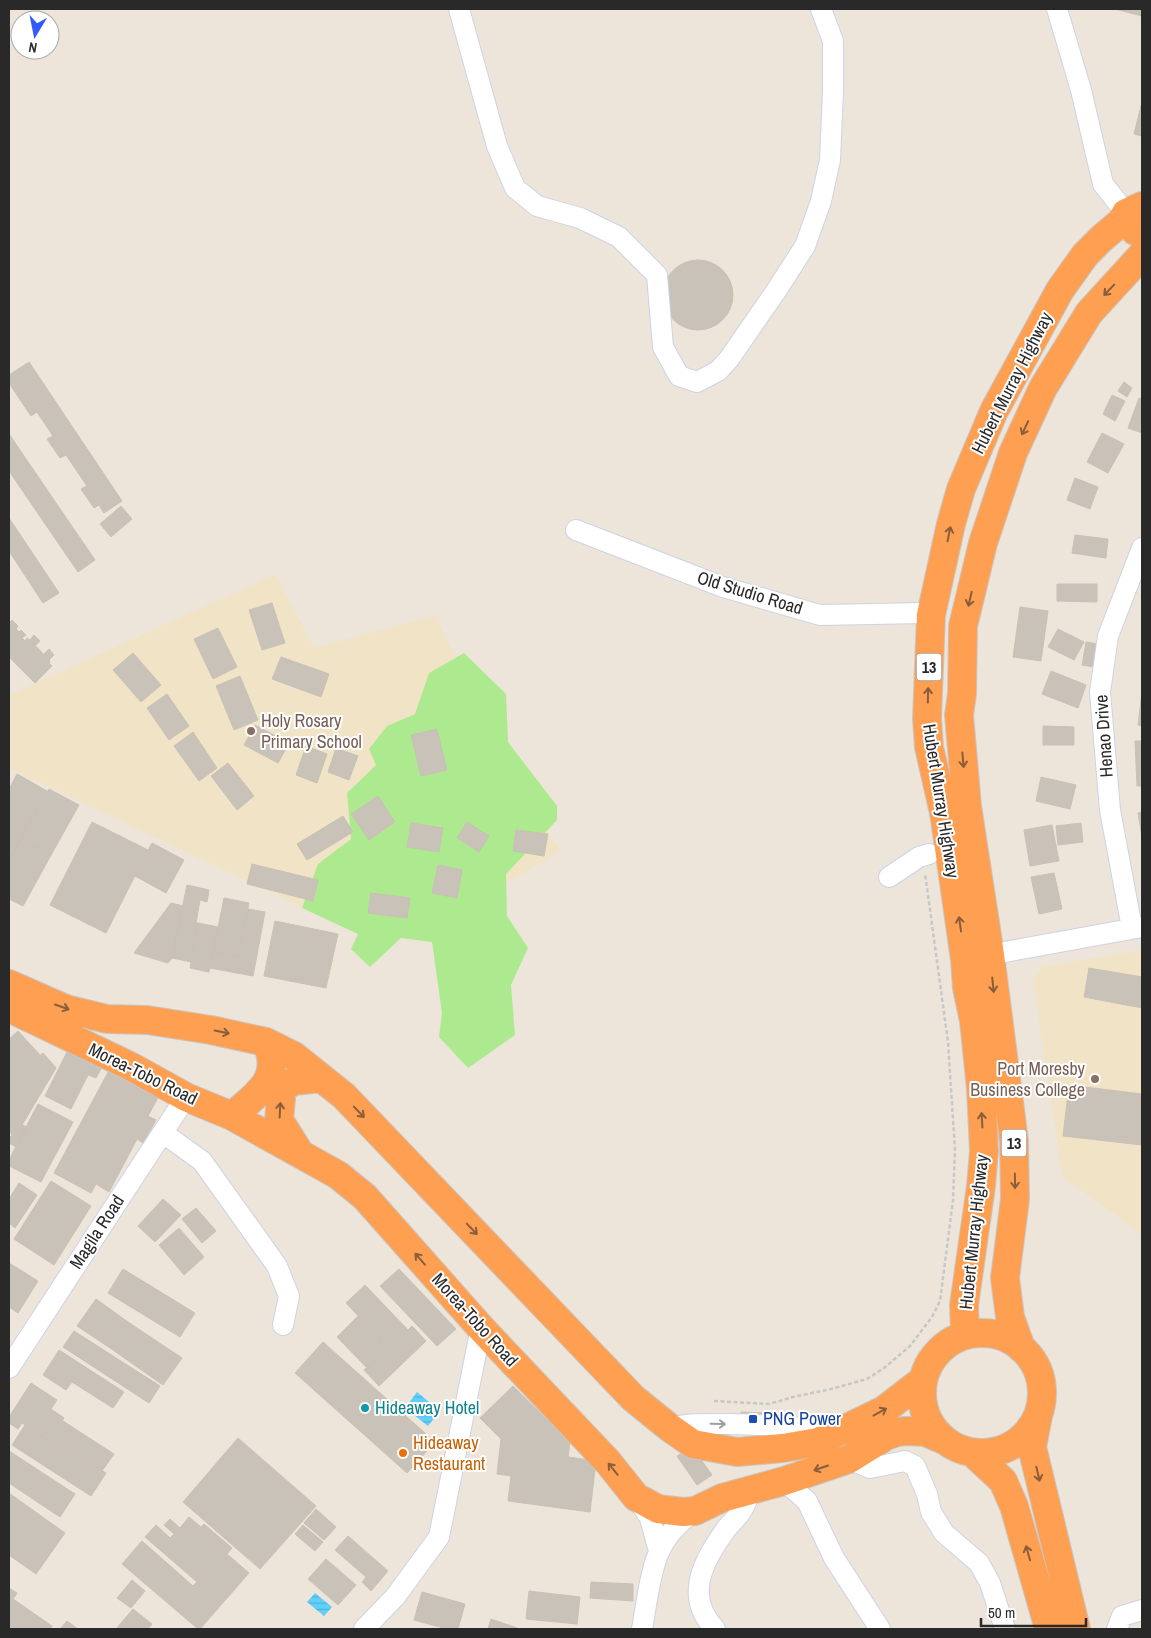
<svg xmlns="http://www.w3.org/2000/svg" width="1151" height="1638" font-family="'Archivo Narrow',sans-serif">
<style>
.education{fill:#f1e4c6}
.green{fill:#adea8f}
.water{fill:url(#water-rules)}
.building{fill:#c8c2b9;stroke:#c9c1b3}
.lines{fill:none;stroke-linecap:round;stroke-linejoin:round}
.minor-casing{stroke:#ced2e4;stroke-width:22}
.highway-casing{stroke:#c7c7c7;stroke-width:30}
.path{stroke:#c7c7c7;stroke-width:2.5;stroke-dasharray:4 2.5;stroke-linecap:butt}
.minor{stroke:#fff;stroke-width:20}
.highway{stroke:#ff9f52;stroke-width:28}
.oneway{stroke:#895e3b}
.oneway2{stroke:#9f9f9f}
.education-dot{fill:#8d6e63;stroke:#fff;stroke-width:2}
.culture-dot{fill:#0f9aa8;stroke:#fff;stroke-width:2}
.transit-dot{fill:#1a4fb4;stroke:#fff;stroke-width:2}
.food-dot{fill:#e8710a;stroke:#fff;stroke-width:2}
.labels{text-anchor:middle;stroke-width:4;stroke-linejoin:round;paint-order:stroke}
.shield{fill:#fff;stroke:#696969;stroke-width:1}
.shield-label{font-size:16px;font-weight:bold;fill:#292929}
.street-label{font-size:18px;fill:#292929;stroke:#fff}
.education-label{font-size:18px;fill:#785e54;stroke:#fff;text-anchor:start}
.culture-label{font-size:18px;fill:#0d838f;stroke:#fff;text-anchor:start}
.transit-label{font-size:18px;fill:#164399;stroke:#fff;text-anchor:start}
.food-label{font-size:18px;fill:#c56008;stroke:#fff;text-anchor:start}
</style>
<defs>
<pattern id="water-rules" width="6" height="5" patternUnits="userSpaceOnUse" patternTransform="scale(1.25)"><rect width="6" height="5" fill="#60d0fb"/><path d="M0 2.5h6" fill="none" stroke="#53b3d7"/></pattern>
</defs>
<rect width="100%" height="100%" fill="#ede5d9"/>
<path class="education" d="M276,574L314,648L435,615L532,811L561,851L447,919L358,934L9,768V695Z
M1142,950V1234L1062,1177L1033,980L1042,967Z"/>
<path class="green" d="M464,653L506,694L508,742L557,806V820L506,874L507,916L528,948L511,985L515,1035L468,1068L439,1037L442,1013L432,942L401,938L370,967L351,949L358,934L302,908L318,864L351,839L347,793L376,765L369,749L387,726L415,714L429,673Z"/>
<path class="water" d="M417,1392L440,1411L428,1426L405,1408Z
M315,1593L332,1607L324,1616L307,1602Z"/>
<path class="building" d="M1115,9H1142V16Z
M1142,102V136L1134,134Z
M663 295a35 35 0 1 1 70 0a35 35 0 1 1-70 0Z
M29,362L122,501L104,513L99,505L94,508L81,489L87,486L66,455L60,458L47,439L53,436L37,412L31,416L9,383V375Z
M1124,382L1132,388L1127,397L1118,391Z
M1112,395L1125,401L1115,421L1103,414Z
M1139,398L1142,399V433L1128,428Z
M1102,433L1124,444L1108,473L1087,462Z
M9,434L95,560L78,572L9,471Z
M1075,478L1098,487L1090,509L1067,500Z
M121,506L132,519L111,537L100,524Z
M9,518L59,593L43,603L9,551Z
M1075,535L1108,539L1106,558L1072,553Z
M1057,584H1097V602L1057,601Z
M272,603L285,643L262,650L249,610Z
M1020,607L1048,611L1041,661L1013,657Z
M12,620L18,626L16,629L19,632L21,630L26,635L22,638L25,641L27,638L30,640L50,661L49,663L52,666L35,683L9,657V623Z
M218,628L237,667L213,679L194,639Z
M1058,629L1084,642L1074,660L1048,647Z
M34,635L40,641L35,646L30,640Z
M1086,642L1098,644L1094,667L1082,665Z
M49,649L54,655L49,660L44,654Z
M133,653L161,685L141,702L113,670Z
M281,657L329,674L321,697L272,679Z
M1051,671L1086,685L1078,708L1042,694Z
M240,676L258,720L234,730L216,686Z
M1142,692V726L1138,725Z
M167,694L189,726L169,740L147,708Z
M255,725L289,743L278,763L244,745Z
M1043,726L1074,727V745H1043Z
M437,729L447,770L421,776L411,735Z
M193,732L217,768L199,781L174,746Z
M1135,741H1142V786H1137Z
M306,746L327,754L317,783L296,775Z
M336,748L358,756L349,780L328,772Z
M228,763L254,796L237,810L211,776Z
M17,774L47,791L27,829L9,819V789Z
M1041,777L1076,785L1070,809L1036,801Z
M49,789L79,805L51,855L21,838Z
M378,796L395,822L369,840L351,814Z
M1142,812V837L1138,813Z
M343,816L353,832L307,860L297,844Z
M9,819L27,829L9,862Z
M92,822L148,850L106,933L50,905Z
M467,822L489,836L479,852L457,838Z
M411,823L443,828L439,852L407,847Z
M1081,823L1083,842L1058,845L1056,826Z
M1052,825L1059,861L1030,866L1024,830Z
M516,830L548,834L544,856L513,851Z
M21,838L51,855L23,906L9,899V862Z
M152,843L184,860L166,893L135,876Z
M252,864L318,880L313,901L247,884Z
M438,865L462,870L457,898L432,893Z
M1054,873L1062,909L1039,914L1031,877Z
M187,885L209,890L207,902L200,900L196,923H198L191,962L172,958Z
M371,893L410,898L407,918L368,913Z
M224,898L249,903L238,957L213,952Z
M171,903L183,906L172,958L168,963L134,953Z
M248,909L265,912L253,976L210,968L213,952L238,957Z
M275,921L338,934L326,988L264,976Z
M198,923L218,927L209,972L190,968Z
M1089,968L1142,977V1008L1084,997Z
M18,1031L40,1055L9,1081V1039Z
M70,1046L104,1063L96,1078L88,1075L71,1109L45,1096Z
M43,1053L56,1068L22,1125L27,1127L16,1147L9,1143V1137L12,1136L9,1128V1081Z
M113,1063L162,1090L148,1116L156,1120L143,1143L137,1139L109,1192L96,1184L91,1193L54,1173Z
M1069,1085L1142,1094V1145L1063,1136Z
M38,1104L73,1122L41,1182L9,1166V1160Z
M51,1181L91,1206L54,1265L14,1239Z
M19,1183L37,1195L15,1228L9,1223V1199Z
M163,1199L181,1215L155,1242L138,1226Z
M196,1208L216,1231L202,1243L182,1219Z
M179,1228L204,1257L184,1275L159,1245Z
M9,1263L38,1281L18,1313L9,1307Z
M123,1269L195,1313L180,1337L108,1293Z
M399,1269L456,1329L437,1346L380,1286Z
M365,1285L408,1330L412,1326L426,1341L379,1386L364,1370L381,1355L374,1348L382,1341L346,1303Z
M96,1299L128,1322L110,1348L77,1326Z
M358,1316L382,1341L374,1348L381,1355L367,1368L337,1337Z
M128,1322L182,1358L163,1385L110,1348Z
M74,1331L160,1386L149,1403L63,1347Z
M323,1342L435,1442L407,1473L295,1373Z
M59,1350L124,1392L113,1408L72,1382L66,1390L43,1375Z
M31,1383L57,1400L51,1409L64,1418L49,1441L22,1423L18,1429L9,1423V1417Z
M513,1386L570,1442L568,1457L596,1461L590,1512L508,1501L511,1476L497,1474L501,1439L480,1418Z
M741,1412L764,1413V1419L741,1418Z
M63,1421L114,1454L102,1471L51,1438Z
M25,1425L49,1441L51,1438L106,1473L91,1496L12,1445Z
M238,1438L316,1506L260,1569L183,1502Z
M692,1447L712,1475L697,1485L677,1456Z
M9,1451L75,1494L60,1517L9,1483Z
M9,1493L65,1533L36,1574L9,1555Z
M316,1509L336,1527L324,1540L304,1523Z
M189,1517L201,1527L204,1524L232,1548L227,1554L249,1573L200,1629H198L122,1564L142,1541L193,1586L197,1582L145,1537L156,1525L170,1538L174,1534L164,1525L170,1519L180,1528Z
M303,1525L323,1542L315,1551L295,1534Z
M348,1536L388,1571L371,1591L362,1582L366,1577L335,1550Z
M326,1559L356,1585L338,1605L308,1579Z
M132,1580L145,1591L131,1608L117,1598Z
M591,1582L633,1584V1601L590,1598Z
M9,1588L17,1593L9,1605Z
M529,1591L580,1597L577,1624L526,1619Z
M422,1592L465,1604L458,1629H447L414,1620Z
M13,1599L52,1626L50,1629H9V1605Z
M133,1609L152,1624L148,1629H116Z
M491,1619L520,1629H488Z
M67,1621L78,1629H60Z"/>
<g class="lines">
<defs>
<path id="minor" d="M459,9L497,146L515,188L537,206L580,218L619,237L657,275L663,347L679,376L697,382L718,371L729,359L776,291L805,246L821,201L830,160L833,91V41L821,9
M1057,9L1081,90L1103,184L1126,213
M576,530L723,587L820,615L924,613L931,615
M889,877L919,857L929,854
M1132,928L1110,810L1100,692L1108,636L1142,548
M977,957L1142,927
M163,1133L202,1161L277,1266L289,1296L283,1325
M9,1368L186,1097
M670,1428C689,1423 708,1424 728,1424C765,1425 800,1426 836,1434
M849,1459L870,1468L905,1461L915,1466L927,1494L931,1512L944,1533L979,1563L990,1583L1005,1629
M784,1481L807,1501L834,1558L880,1629
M637,1498L650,1518L659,1551
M364,1629L395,1597L439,1537L481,1328
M642,1629C646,1607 650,1572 659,1552C666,1536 680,1521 695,1511
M715,1629C683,1596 704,1559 727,1528C732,1522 738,1517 742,1510C746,1504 748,1496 751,1489
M1117,1629L1122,1616L1142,1610"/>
<path id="highway" d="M1126,213L1135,231L1142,233
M9,984L66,1009L95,1016L107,1019L147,1020L211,1030L266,1042L294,1056L344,1096L633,1398L670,1428L693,1444L737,1452L783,1448L818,1442L884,1410L923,1380
M9,1008L132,1067L186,1097L232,1116L338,1175L365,1197L481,1328L608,1462L636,1497L658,1509L683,1512L695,1511L722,1498L784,1481L849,1459L886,1436L897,1432L906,1431L925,1432L946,1441
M232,1116C256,1095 284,1078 266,1042
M299,1152L279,1120L282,1088L294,1081L321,1078
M922 1393a60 60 0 1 1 120 0a60 60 0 1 1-120 0Z
M965,1335L964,1305L981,1186L984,1151L981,1089L974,1021L967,988L965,960L944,813L929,747L927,719L931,615L951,524L961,489L994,411L1060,290L1085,255L1101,239L1121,222L1126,213L1142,206
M1021,1348L1010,1317L1005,1278L1015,1199L1014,1141L990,955L967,806L959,715L962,694L963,626L983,543L1013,453L1043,388L1089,313L1142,255
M1038,1416L1032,1447L1076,1629
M973,1453L1003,1481L1014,1506L1049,1629"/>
</defs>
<use href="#minor" class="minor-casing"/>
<use href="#highway" class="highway-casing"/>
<path class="path" d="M714,1401L769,1404L793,1397L831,1389L867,1379L884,1368L910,1346L932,1317L940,1301L953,1200L955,1150L948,1042L925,873"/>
<use href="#minor" class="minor"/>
<use href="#highway" class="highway"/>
</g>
<defs><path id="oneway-shaft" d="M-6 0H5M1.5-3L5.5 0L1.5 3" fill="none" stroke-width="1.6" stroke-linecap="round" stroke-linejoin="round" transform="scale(1.25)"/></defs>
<g class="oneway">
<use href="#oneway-shaft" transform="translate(1109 290) rotate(134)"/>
<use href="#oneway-shaft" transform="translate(1025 428) rotate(115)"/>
<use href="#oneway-shaft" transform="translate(949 534) rotate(-79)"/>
<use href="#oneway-shaft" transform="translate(970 599) rotate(103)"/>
<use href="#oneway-shaft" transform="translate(928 695) rotate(-89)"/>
<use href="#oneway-shaft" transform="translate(963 760) rotate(85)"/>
<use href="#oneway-shaft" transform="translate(960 924) rotate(-98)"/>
<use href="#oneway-shaft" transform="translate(993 985) rotate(84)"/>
<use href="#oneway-shaft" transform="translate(62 1007) rotate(19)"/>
<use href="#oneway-shaft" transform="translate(222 1032) rotate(12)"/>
<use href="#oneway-shaft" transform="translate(280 1110) rotate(-87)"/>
<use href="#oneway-shaft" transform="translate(359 1112) rotate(46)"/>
<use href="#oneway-shaft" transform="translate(982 1120) rotate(-93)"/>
<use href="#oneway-shaft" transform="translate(1015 1181) rotate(89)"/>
<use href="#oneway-shaft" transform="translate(472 1229) rotate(46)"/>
<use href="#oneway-shaft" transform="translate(420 1259) rotate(-131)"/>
<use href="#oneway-shaft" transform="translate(880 1412) rotate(-29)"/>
<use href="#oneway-shaft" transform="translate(821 1468) rotate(161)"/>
<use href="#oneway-shaft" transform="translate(613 1469) rotate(-129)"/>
<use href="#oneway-shaft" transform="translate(1038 1474) rotate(77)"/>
<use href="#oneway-shaft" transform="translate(1028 1553) rotate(-106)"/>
</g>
<use class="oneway2" href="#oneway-shaft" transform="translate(718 1424) rotate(1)"/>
<g class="education-dot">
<circle cx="251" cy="731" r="5"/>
<circle cx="1095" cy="1079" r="5"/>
</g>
<circle class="culture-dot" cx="365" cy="1408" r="5"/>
<rect class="transit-dot" x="748" y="1414" width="10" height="10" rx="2.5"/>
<circle class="food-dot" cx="403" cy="1453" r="5"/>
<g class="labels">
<g class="shield">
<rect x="916.5" y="653.5" width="25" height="27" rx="4"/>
<rect x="1001.5" y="1129.5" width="25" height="27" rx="4"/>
</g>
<g class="shield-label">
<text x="929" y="673">13</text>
<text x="1014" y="1149">13</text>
</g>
<g class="street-label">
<text transform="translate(1012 383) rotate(-63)" y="6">Hubert Murray Highway</text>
<text transform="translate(750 593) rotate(17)" y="6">Old Studio Road</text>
<text transform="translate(1104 736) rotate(-94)" y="6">Henao Drive</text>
<text transform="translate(941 801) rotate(81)" y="6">Hubert Murray Highway</text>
<text transform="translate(143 1074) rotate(26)" y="6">Morea-Tobo Road</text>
<text transform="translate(97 1232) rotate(-57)" y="6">Magila Road</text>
<text transform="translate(974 1232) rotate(-84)" y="6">Hubert Murray Highway</text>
<text transform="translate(475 1320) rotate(48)" y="6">Morea-Tobo Road</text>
</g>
<g class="education-label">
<text x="261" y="727">Holy Rosary<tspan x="261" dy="21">Primary School</tspan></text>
<text x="1085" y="1075" text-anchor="end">Port Moresby<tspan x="1085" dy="21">Business College</tspan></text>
</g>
<g class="culture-label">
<text x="375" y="1414">Hideaway Hotel</text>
</g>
<g class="transit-label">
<text x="763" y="1425">PNG Power</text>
</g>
<g class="food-label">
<text x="413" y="1449">Hideaway<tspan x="413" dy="21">Restaurant</tspan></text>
</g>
</g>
<rect width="1151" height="1638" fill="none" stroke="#292929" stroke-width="20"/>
<g transform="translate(35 35) rotate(190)"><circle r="24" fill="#ffffff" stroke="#a9a9a9"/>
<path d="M0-4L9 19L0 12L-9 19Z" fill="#3458ff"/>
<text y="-8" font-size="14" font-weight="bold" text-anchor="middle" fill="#292929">N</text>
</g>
<path d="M981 1618v8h105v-8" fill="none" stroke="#292929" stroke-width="2.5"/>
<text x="988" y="1618" font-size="15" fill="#292929" stroke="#ffffff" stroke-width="4" paint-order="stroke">50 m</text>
</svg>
